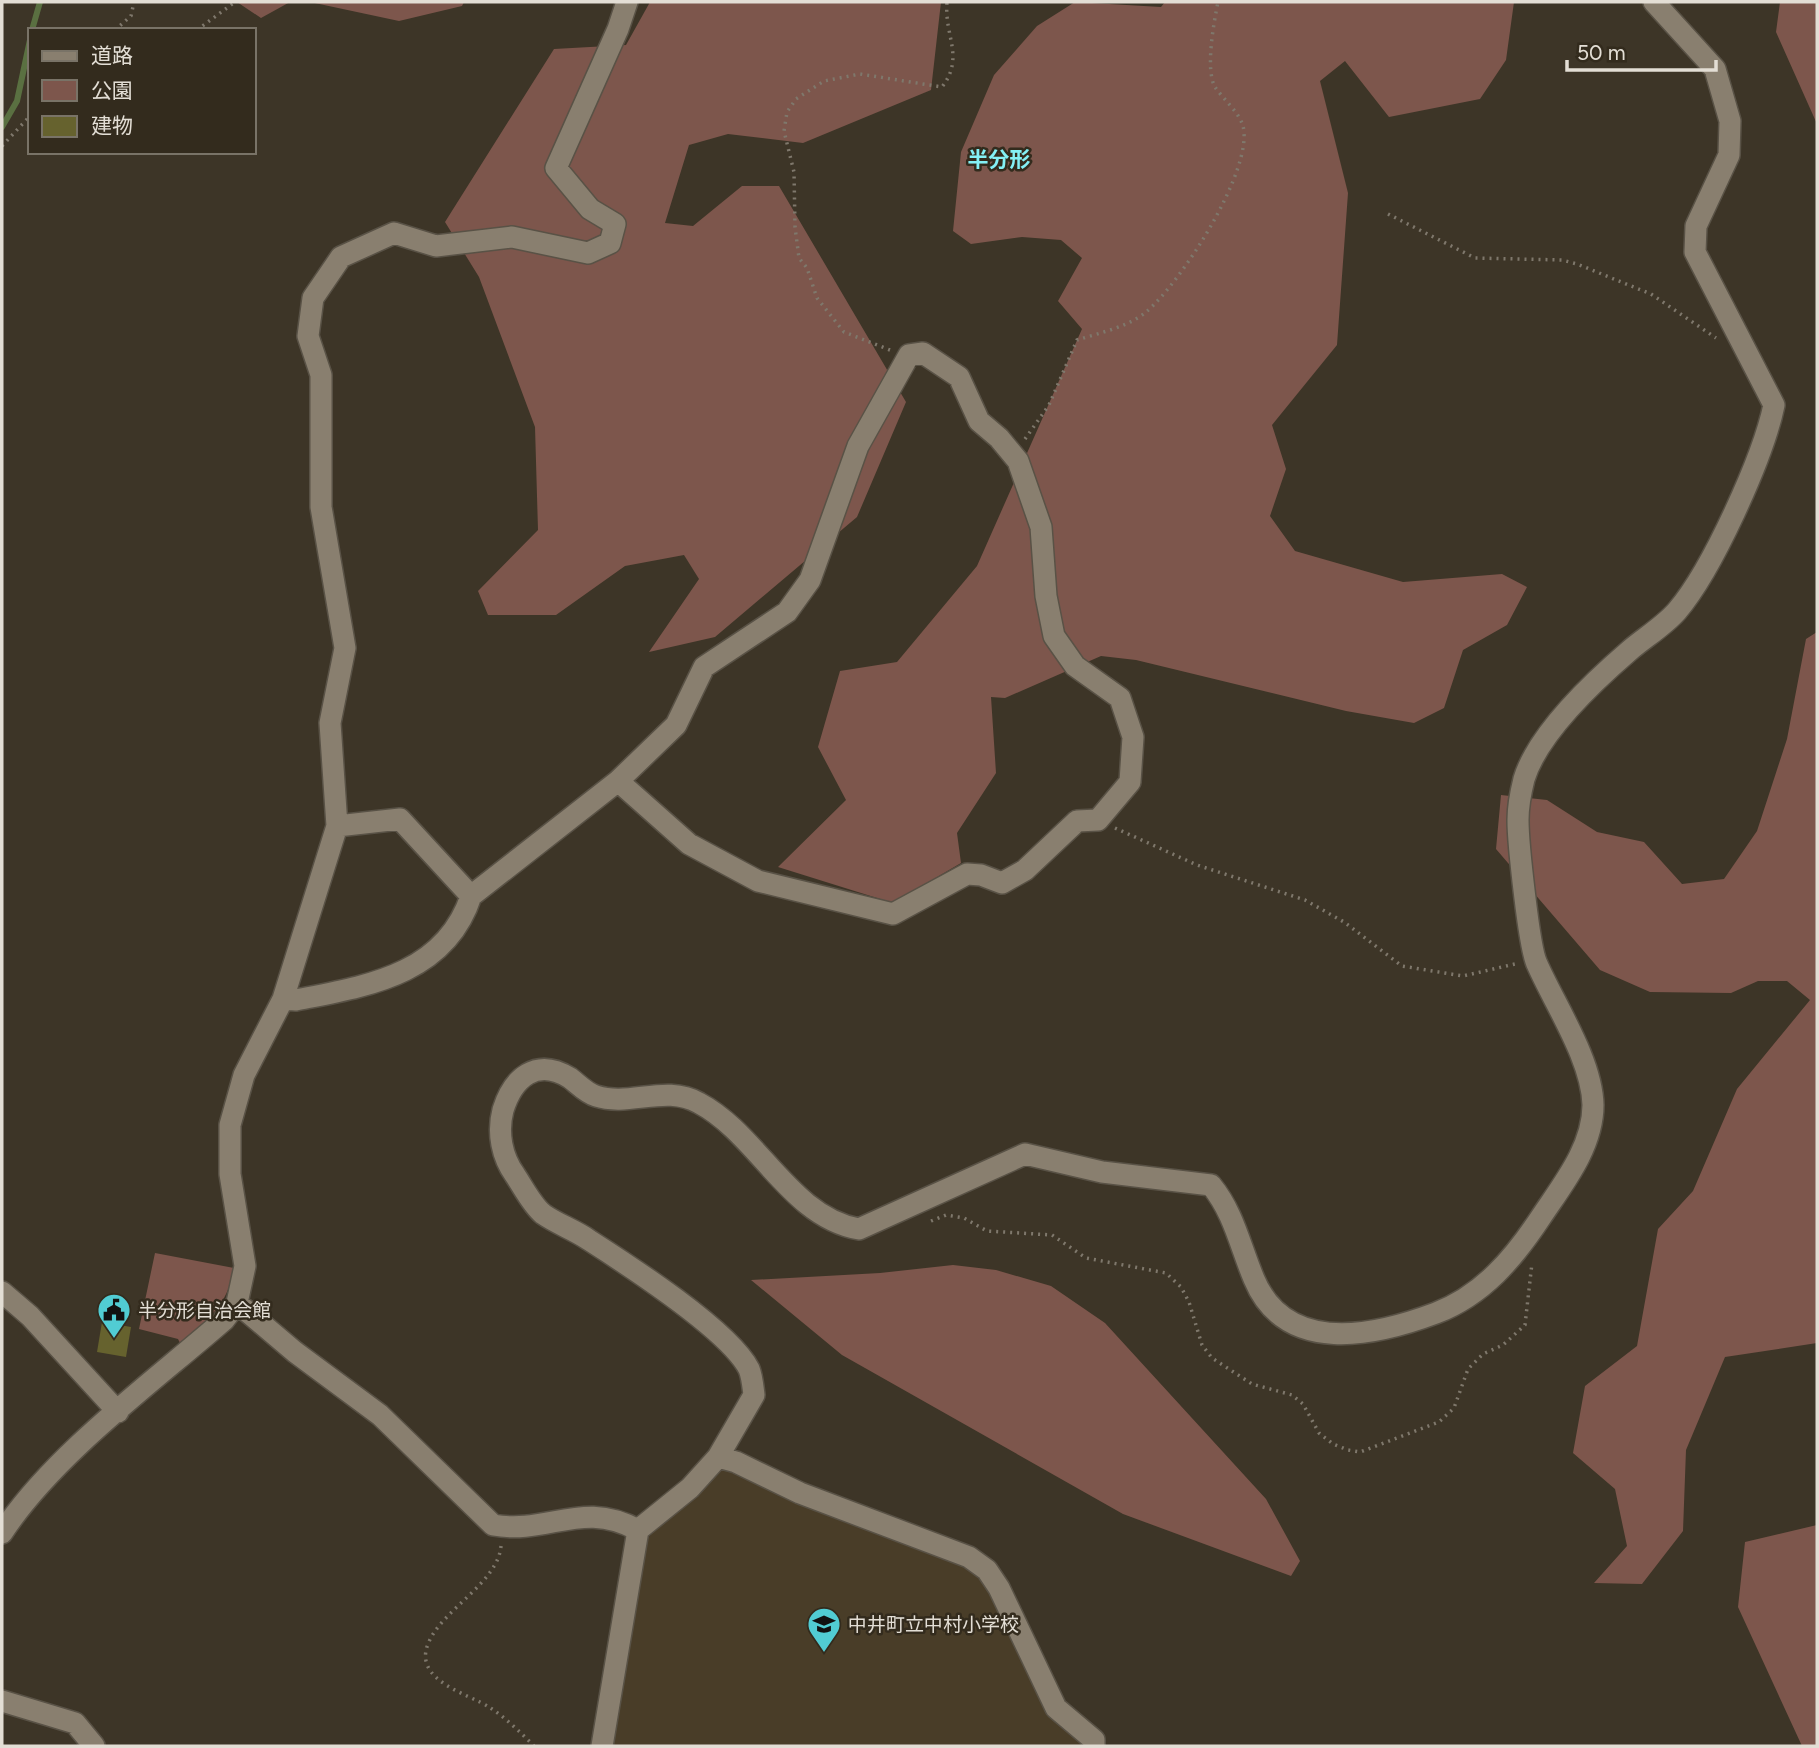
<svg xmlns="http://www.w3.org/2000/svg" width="1819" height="1748" font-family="Figtree,'Noto Sans JP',sans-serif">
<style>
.built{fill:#493d28}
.green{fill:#7d564c}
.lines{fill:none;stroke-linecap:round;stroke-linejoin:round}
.stream{stroke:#5a7041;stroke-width:6}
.building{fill:#66622e}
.minor-casing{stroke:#595246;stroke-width:24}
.path{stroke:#7f786c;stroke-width:3.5;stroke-dasharray:2 5;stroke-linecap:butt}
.minor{stroke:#897f6f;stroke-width:21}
.labels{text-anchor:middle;stroke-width:5;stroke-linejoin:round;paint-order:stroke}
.poi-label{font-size:19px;fill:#e3ded5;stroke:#332b1d;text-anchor:start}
.neighbourhood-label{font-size:21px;font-weight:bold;fill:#84f0f5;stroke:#332b1d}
</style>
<rect width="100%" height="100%" fill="#3d3527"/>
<path class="built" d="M716,1468L732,1469L952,1559L977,1572L993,1593L1051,1715L1085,1746H609L647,1539Z"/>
<path class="green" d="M237,2H290L261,18Z
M310,2H464L462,6L399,21Z
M650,2H941L931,90L803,143L728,134L689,145L665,223L693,226L742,186H779L906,402L857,517L715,637L649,652L699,579L684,555L625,566L556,615H488L478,591L538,530L535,427L479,277L445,222L554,49L626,45Z
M1075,2L1161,7L1165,2H1514L1506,60L1480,99L1389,117L1345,61L1320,81L1348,193L1337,345L1272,425L1286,469L1270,516L1295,551L1403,582L1502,574L1527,587L1507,625L1463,650L1444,708L1414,723L1346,711L1136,660L1101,656L1005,698L991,697L996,773L957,833L961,863L893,903L778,867L846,800L818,747L840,671L897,662L977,566L1082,329L1058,301L1082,258L1061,240L1022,237L971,244L953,231L961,152L994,75L1037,26Z
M1780,2H1817V124L1776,32Z
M1817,632V1343L1725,1357L1686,1450L1683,1531L1642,1584L1594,1583L1627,1546L1615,1489L1573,1453L1585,1386L1637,1346L1658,1229L1693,1191L1737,1089L1810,1000L1787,981H1758L1731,993L1650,992L1600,970L1496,849L1501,795L1547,800L1597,832L1644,842L1682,884L1724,879L1757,831L1787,739L1806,639Z
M155,1253L234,1268C228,1305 208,1320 180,1343L178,1339L139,1329Z
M953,1265L996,1270L1051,1286L1105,1323L1266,1499L1300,1561L1291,1576L1123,1514L842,1355L751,1280L880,1273Z
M1817,1525V1746H1802L1738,1607L1745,1542Z"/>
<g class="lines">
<path class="stream" d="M32,30L40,2
M2,127L17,101L30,40"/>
</g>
<path class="building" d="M102,1322L131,1327L126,1357L97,1352Z"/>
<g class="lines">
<defs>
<path id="minor" d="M337,826L400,819L471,896
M283,999L296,1000C367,986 445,975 471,896L618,781L676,725L704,667L787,612L810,580L858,446L909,355L923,353L959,377L979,421L999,438L1018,461L1041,527L1046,596L1054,636L1075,666L1120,698L1133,737L1130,782L1098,820L1077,821L1025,870L1002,883L981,875L967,874L893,914L758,881L689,844L618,781
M2,1292L30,1316L118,1412
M237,1303L295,1352L380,1415L493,1525C549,1535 582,1499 638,1530
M718,1457L736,1462L800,1493L969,1557L987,1570L999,1588L1056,1708L1094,1740V1746
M2,1533C53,1455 153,1382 224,1320L237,1303L245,1266L230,1174V1125L244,1075L283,999L337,826L330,723L345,648L321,507V375L308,336L313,298L341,257L394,233L436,246L512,237L588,253L610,243L615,224L590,209L556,168L618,29L627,2
M2,1701L75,1723L94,1746
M602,1746L638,1530L690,1488L718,1457L754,1395C753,1387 752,1376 749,1369C729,1330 628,1265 589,1240C575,1230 557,1224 543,1214C532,1205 523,1187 515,1175C502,1157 497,1133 503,1110C513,1078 536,1057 570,1078C578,1084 586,1093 596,1096C630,1107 666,1084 699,1103C758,1134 790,1217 859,1229L1025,1154L1102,1172L1211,1185C1234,1213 1240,1246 1254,1279C1286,1356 1375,1336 1436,1313C1483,1295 1514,1258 1541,1217C1563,1184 1593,1147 1593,1105C1592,1060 1555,1005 1537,964C1529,948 1518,842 1518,820C1518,807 1521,791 1524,779C1538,733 1593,682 1629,651C1644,638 1664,626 1677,611C1712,570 1763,458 1774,405L1695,252L1696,226L1729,155L1730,121L1715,69L1654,2"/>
</defs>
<use href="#minor" class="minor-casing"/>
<path class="path" d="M115,30L131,16L134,2
M197,30L235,2
M2,146L30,116
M1388,214L1475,258L1562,260L1577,264L1651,294L1716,338
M890,350L844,332L817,298L807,268L799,258L795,227L794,172L784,131L787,112L796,99L824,81L860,74L942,87C965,57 944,36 947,2
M1025,439L1049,405L1077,340C1099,333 1128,327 1146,312C1180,284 1254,170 1243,126C1239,112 1223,99 1215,87C1205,69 1214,22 1218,2
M1115,828L1197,865L1305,900L1344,922L1402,966L1463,976L1515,964
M931,1221L946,1215L964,1218L987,1231L1052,1235L1086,1258L1166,1273L1181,1287L1189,1302L1202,1345L1212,1358L1252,1384L1292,1395L1303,1404L1319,1433L1333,1444L1348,1450L1360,1452L1439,1422L1454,1408L1468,1369L1483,1354L1503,1345L1525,1325L1532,1263
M501,1546C498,1583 441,1610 428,1644C413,1681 469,1694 489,1707C506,1718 520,1732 534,1746"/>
<use href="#minor" class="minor"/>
</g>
<defs>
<symbol id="civic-pin" viewBox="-11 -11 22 30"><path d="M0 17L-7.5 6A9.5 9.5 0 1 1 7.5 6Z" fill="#51ccd3" stroke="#332b1d"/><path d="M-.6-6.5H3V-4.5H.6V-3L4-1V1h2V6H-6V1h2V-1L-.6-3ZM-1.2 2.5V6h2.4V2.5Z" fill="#111"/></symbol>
<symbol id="school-pin" viewBox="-11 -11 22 30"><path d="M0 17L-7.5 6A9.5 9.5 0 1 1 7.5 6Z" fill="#51ccd3" stroke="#332b1d"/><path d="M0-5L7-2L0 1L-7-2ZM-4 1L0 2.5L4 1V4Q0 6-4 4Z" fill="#111"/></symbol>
</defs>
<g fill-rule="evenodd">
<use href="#civic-pin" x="95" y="1291" width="38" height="52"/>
<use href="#school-pin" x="805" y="1605" width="38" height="52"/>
</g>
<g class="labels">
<g class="poi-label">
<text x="138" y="1317">半分形自治会館</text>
<text x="848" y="1631">中井町立中村小学校</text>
</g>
<g class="neighbourhood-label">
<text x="999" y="167">半分形</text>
</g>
</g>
<rect width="1819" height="1748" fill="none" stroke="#e3ded5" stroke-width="7"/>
<rect x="28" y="28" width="228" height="126" fill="#332b1d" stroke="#797367" stroke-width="2"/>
<rect x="42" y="51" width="35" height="10" fill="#897f6f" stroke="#797367" stroke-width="2"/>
<text x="91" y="63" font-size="21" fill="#e3ded5">道路</text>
<rect x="42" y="80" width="35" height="21" fill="#7d564c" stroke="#797367" stroke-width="2"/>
<text x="91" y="98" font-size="21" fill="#e3ded5">公園</text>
<rect x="42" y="116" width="35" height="21" fill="#66622e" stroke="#797367" stroke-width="2"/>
<text x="91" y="133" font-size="21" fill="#e3ded5">建物</text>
<path d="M1567 60v10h149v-10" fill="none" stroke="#e3ded5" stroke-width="3.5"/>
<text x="1577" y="60" font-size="21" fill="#e3ded5" stroke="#332b1d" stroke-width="5" paint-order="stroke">50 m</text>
</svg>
